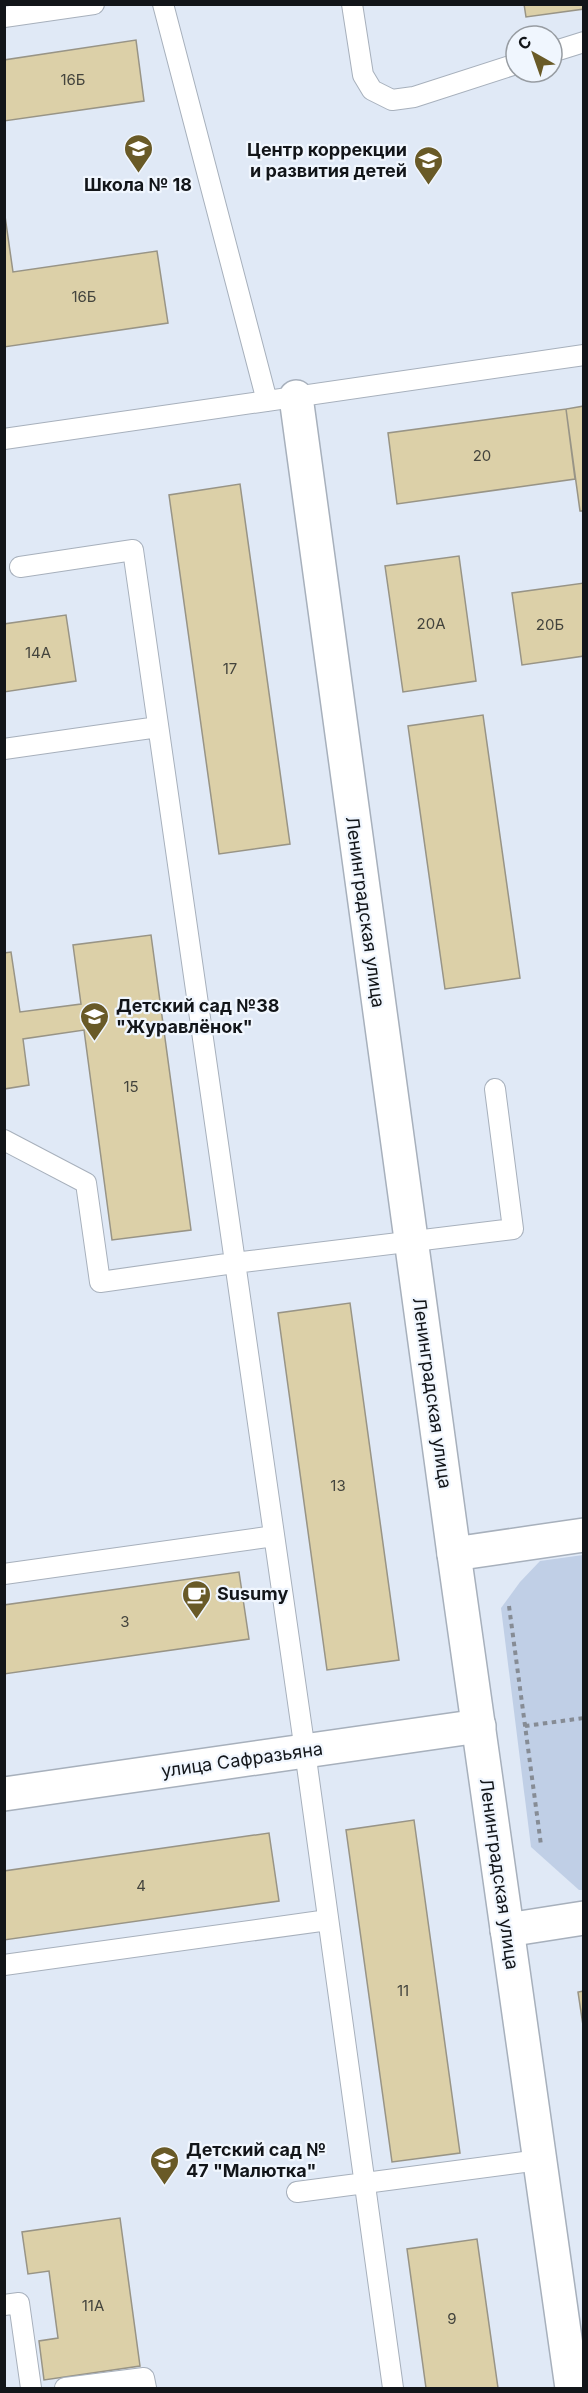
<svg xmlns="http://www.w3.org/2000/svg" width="588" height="2393" font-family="Inter,sans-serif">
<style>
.green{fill:#c0cfe6}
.building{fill:#dcd0a8;stroke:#989486;stroke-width:1.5}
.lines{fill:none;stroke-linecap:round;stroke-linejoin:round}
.service-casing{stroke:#a7b0bc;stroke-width:22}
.minor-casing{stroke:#a7b0bc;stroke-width:36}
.tertiary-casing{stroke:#a7b0bc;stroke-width:36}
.path{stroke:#868c95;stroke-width:4;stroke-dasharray:4.5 4.5;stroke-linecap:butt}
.service{stroke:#fff;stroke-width:20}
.minor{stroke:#fff;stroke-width:33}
.tertiary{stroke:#fff;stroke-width:33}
.labels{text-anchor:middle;stroke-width:4.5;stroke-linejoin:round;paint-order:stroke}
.number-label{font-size:15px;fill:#44443d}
.poi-label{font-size:18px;font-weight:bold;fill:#121519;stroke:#f0f6fe;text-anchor:start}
.street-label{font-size:18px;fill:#121519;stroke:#f0f6fe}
</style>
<rect width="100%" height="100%" fill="#e0e9f6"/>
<path class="green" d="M583,1555L584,1890H579L531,1847L501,1608L520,1582L540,1561Z"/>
<path class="building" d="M524,4H584V9L526,17Z
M136,40L144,101L4,121V60Z
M4,209L13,272L157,251L168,323L4,347Z
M584,406V511H580L566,409Z
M566,409L575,479L397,504L388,433Z
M240,484L290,844L219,854L169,495Z
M459,556L476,681L403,692L385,566Z
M584,583V656L522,665L512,593Z
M66,615L76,681L4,692V624Z
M483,715L520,978L445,989L408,726Z
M151,935L191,1230L112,1240L84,1030L23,1039L29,1085L4,1089V953L11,952L20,1012L81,1004L73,945Z
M350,1303L399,1660L327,1670L278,1313Z
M239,1572L249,1639L4,1674V1605Z
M414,1820L460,2153L392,2162L346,1830Z
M269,1833L279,1901L4,1940V1871Z
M584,1991V2032L578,1992Z
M120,2218L140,2366L44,2380L39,2341L58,2338L49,2271L28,2274L22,2232Z
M477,2239L498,2388H426L407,2249Z"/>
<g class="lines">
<defs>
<path id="service" d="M163,4L267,401
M352,4L363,75L372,90L392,100L414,97L516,64
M4,17L94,4
M552,52L584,42
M4,439L584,355
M20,567L133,550L305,1751L393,2388
M4,749L158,727
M4,1140L86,1183L100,1282L234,1263L513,1229L495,1089
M4,1574L274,1536
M4,1965L328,1920
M297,2192L539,2160
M4,2305L19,2303L31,2388
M65,2388L144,2378L146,2388"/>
<path id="minor" d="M296,397L454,1554L584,1535
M4,1794L479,1726
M507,1930L584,1918"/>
<path id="tertiary" d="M454,1554L572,2388"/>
</defs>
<use href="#service" class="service-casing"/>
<use href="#minor" class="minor-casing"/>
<use href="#tertiary" class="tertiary-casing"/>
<path class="path" d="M509,1606L541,1845
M525,1726L584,1718"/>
<use href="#service" class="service"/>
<use href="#minor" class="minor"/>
<use href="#tertiary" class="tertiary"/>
</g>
<defs>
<symbol id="school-pin" viewBox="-11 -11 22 30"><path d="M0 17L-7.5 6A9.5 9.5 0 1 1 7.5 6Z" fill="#695a27" stroke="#f0f6fe"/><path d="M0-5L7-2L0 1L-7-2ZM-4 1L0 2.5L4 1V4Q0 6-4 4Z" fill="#fff"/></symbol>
<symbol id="cafe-pin" viewBox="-11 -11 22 30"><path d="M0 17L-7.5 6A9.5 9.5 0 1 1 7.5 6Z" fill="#695a27" stroke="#f0f6fe"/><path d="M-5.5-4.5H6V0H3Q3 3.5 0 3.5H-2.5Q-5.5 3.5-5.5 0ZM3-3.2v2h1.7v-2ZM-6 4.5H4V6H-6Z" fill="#fff"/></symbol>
</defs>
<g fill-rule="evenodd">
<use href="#school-pin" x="122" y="132" width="33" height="45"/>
<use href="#school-pin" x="412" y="144" width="33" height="45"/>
<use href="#school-pin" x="78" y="1000" width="33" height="45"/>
<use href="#cafe-pin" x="180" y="1578" width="33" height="45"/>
<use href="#school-pin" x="148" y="2144" width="33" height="45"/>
</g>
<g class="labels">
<g class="number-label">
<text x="73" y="85">16Б</text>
<text x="84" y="302">16Б</text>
<text x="482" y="461">20</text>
<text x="431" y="629">20А</text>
<text x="550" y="630">20Б</text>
<text x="38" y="658">14А</text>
<text x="230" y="674">17</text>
<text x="131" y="1092">15</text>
<text x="338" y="1491">13</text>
<text x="125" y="1627">3</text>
<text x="141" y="1891">4</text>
<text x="403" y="1996">11</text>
<text x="93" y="2311">11А</text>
<text x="452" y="2324">9</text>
</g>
<g class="poi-label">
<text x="407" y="156" text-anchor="end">Центр коррекции<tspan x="407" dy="21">и развития детей</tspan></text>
<text x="138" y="191" text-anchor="middle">Школа № 18</text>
<text x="116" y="1012">Детский сад №38<tspan x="116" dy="21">"Журавлёнок"</tspan></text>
<text x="217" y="1600">Susumy</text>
<text x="186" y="2156">Детский сад №<tspan x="186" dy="21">47 "Малютка"</tspan></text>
</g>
<g class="street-label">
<text transform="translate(365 912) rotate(82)" y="6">Ленинградская улица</text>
<text transform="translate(432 1393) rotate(82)" y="6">Ленинградская улица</text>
<text transform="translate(242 1760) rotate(-8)" y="6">улица Сафразьяна</text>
<text transform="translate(499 1874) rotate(82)" y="6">Ленинградская улица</text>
</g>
</g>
<rect width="588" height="2393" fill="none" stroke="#121519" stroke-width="12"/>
<g transform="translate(534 54) rotate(320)"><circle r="28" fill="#f0f6fe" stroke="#979ca2" stroke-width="1.5"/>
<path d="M0-4.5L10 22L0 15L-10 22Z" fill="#695a27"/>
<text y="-9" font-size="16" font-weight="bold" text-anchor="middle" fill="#121519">С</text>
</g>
</svg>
